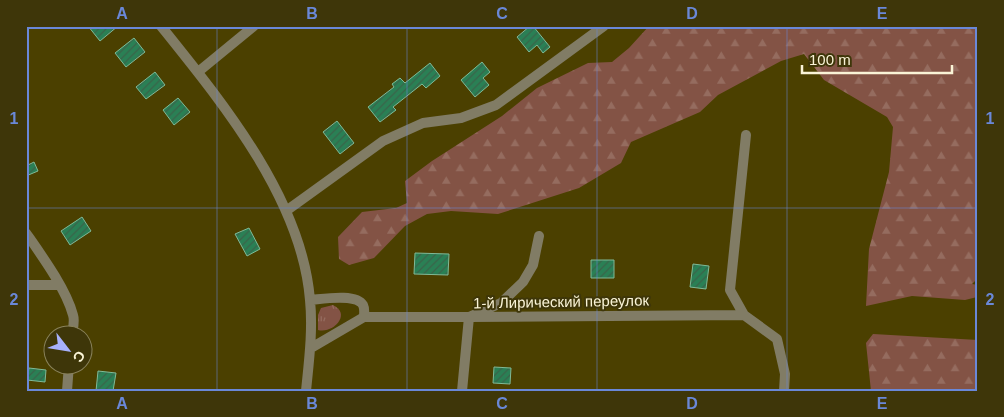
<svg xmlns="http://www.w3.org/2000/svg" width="1004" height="417" font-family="Helvetica,sans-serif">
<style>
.grass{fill:url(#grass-tufts)}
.forest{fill:url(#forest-firs)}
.building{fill:url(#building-hatch);stroke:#80b997}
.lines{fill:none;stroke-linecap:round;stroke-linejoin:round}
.minor{stroke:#817c65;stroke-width:10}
.grid{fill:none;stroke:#6a88d8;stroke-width:1;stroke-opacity:0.55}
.labels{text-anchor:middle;stroke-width:4;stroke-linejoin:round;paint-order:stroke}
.street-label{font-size:15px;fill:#faf4d7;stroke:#3e3609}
.neatline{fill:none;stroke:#6a88d8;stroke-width:2}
.grid-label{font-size:16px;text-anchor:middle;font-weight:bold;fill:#6a88d8}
</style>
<defs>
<pattern id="grass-tufts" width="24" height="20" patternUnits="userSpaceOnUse" patternTransform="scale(1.25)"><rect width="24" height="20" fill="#835345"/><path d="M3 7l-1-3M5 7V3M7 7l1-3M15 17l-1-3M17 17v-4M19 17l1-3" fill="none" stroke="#956c5f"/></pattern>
<pattern id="forest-firs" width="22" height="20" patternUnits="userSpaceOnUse" patternTransform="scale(1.25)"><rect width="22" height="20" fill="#835345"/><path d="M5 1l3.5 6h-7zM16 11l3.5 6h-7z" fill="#956c5f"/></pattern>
<pattern id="building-hatch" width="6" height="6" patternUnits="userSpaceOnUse" patternTransform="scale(1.25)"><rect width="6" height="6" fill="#2a8055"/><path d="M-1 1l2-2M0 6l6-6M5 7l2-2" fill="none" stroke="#3a644a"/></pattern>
</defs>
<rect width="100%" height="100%" fill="#4b4000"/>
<path class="grass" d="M333,305C352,314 333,334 318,330V315L321,308Z"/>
<path class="forest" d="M649,26H978V278L972,284L978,285L977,297L965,300L912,296L866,306L869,249L889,172L893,127L887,117L824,80L804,54L781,61L718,95L700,112L631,142L621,163L579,188L498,214L451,211L427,214L405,226L374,258L349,265L339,259L338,237L362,212L396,208L407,203L405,181L432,161L502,116L537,88L588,63L612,62L629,48Z
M873,334L978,340V391H871L866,343Z"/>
<path class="building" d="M88,26H118L100,41Z
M530,26H533L550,47L543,53L537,45L529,52L517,37Z
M134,38L145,52L126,67L115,53Z
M482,62L490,72L483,78L489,85L475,97L461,80Z
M430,63L440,76L426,88L422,84L393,107L396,110L380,122L368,107L394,87L392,84L400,78L405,83Z
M155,72L165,85L146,99L136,87Z
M178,98L190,112L174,125L163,110Z
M337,121L354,143L340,154L323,132Z
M34,162L38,171L26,176V166Z
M82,217L91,231L70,245L61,231Z
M249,228L260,249L247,256L235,234Z
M415,253L449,254L448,275L414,274Z
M591,260H614V278H591Z
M693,264L709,266L706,289L690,287Z
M494,367L511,368L510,384L493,383Z
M29,368L46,370L45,382L27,380Z
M98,371L116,373L113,391H96Z"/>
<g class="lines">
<path class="minor" d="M161,26C222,102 302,199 310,300C313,330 309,361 306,391
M198,72L254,26
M286,211L383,141L423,123L461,118L496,105L604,26
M26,233C42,256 66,289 73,315C75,321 73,328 72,334
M26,285H59
M310,300C323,299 356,293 363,305C365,309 364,313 364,317
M744,315L730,290L746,135
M311,348L364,317H469L744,315L777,339L785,374L784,391
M67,391L69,364
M462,391L469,317L501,303L523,282L533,265L539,236"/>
</g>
<path class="grid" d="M217,26V391M407,26V391M597,26V391M787,26V391M26,208H978"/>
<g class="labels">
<g class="street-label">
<text transform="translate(561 302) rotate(-1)" y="5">1-й Лирический переулок</text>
</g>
</g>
<rect width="1004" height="417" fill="none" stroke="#3e3609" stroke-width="55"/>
<g transform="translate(68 350) rotate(121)"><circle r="24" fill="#3e3609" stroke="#89825b"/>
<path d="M0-4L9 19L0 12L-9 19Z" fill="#a7b1fc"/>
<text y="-8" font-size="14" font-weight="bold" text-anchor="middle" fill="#faf4d7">С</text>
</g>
<path d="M802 65v8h150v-8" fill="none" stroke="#faf4d7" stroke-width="2.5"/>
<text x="809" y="65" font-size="15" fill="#faf4d7" stroke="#3e3609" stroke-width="4" paint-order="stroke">100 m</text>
<rect x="28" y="28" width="948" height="362" class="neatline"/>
<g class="grid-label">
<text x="122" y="19">A</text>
<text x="312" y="19">B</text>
<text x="502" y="19">C</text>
<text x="692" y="19">D</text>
<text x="882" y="19">E</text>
<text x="14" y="124">1</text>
<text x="990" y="124">1</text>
<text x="14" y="305">2</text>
<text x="990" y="305">2</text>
<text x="122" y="409">A</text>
<text x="312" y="409">B</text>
<text x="502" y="409">C</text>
<text x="692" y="409">D</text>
<text x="882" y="409">E</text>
</g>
</svg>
